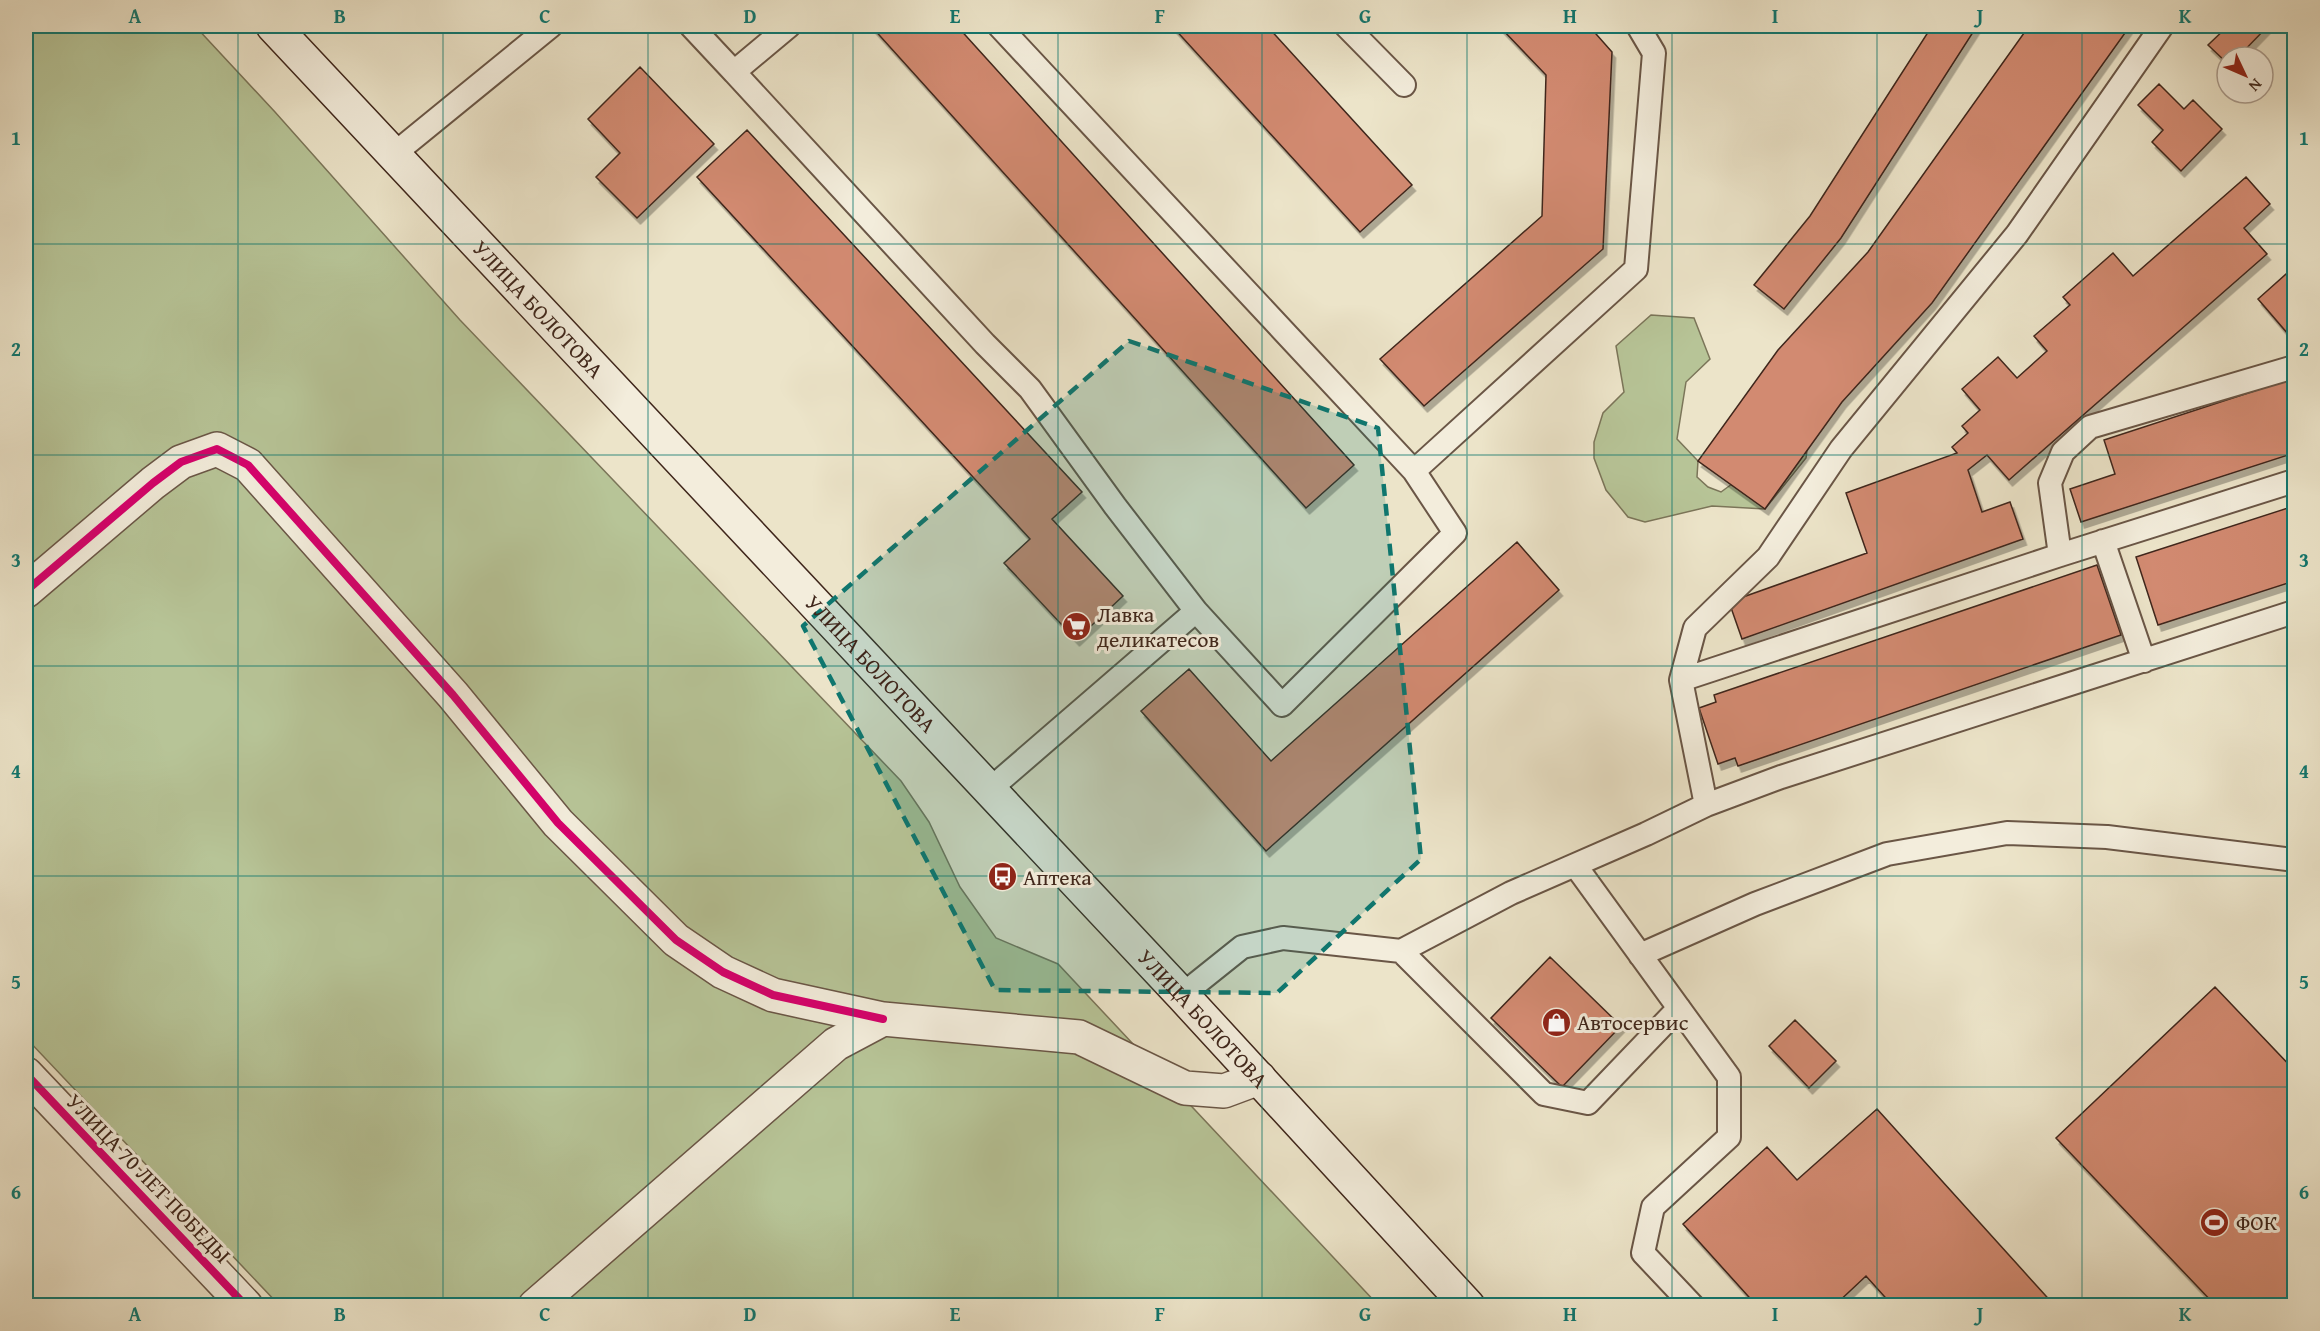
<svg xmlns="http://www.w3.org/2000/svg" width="2320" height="1331" font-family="'Gentium Book Plus',serif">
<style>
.green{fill:#b7c497;stroke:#7b7559;stroke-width:1.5}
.building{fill:#d28a71;stroke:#3f261b;stroke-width:1.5;filter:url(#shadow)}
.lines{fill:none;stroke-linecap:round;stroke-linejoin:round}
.service-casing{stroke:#6a5646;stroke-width:26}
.minor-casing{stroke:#6a5646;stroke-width:36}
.secondary-casing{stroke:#3f261b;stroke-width:36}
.service{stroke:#f3eddc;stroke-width:22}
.minor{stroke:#f3eddc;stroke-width:33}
.secondary{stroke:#f3eddc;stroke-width:33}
.cycleway-casing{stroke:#f3eddc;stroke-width:11}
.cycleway{stroke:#d6006c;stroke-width:8}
.marked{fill:#0f766e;fill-opacity:0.2;stroke:#0f766e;stroke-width:4.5;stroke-dasharray:12 8;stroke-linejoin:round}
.grid{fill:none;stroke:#0f766e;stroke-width:1.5;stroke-opacity:0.55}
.labels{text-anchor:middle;stroke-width:6;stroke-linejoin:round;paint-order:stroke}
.street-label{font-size:22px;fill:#3f261b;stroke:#f3eddc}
.poi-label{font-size:22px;fill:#3f261b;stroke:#f3eddc;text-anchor:start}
.neatline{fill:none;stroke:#0f766e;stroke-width:2}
.grid-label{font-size:20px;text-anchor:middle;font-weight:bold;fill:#0f766e}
</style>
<defs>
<filter id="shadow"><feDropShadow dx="3.5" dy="6" stdDeviation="0" flood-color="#0004"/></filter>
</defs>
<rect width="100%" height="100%" fill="#ece4c9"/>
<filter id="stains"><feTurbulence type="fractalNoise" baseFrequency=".00333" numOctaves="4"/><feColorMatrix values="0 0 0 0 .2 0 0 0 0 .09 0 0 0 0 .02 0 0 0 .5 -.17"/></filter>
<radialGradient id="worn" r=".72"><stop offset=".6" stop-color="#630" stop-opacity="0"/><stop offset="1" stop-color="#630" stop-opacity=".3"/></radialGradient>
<path class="green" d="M26,26H195L275,112L460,320L901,781L929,822L960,887L996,938L1058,964L1378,1305H279L26,1038Z
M1651,315L1694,318L1710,359L1686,382L1677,439L1698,461L1697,477L1708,487L1721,492L1810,427L1806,458L1765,509L1712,506L1645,522L1628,517L1606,490L1594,458V442L1603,413L1624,392L1616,346Z"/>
<path class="building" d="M871,26H957L1354,465L1306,508Z
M1172,26H1267L1412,185L1360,232Z
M1499,26H1589L1612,52L1603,249L1424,406L1380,359L1542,216L1546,75Z
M1932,26H1977L1841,238L1784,309L1754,285L1810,216Z
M2029,26H2130L1932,303L1842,402L1765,509L1698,461L1778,350L1868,252Z
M2228,26H2268L2238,57H2227V63L2208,45Z
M640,67L714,144L637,218L596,177L620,153L588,119Z
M2159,84L2184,109L2193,100L2222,129L2181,171L2152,142L2163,130L2138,105Z
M747,130L1082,492L1052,519L1123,596L1076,640L1004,563L1030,539L697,177Z
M2246,177L2270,204L2244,228L2267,254L2009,480L1987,455L1968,470L1982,512L2010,502L2023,539L1742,639L1729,602L1867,553L1846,493L1957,453L1952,447L1968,433L1962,426L1980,410L1962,389L1998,357L2017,378L2047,351L2034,336L2070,305L2063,297L2113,253L2133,276Z
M2294,267V341L2258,299Z
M2294,378V453L2081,522L2070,489L2115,474L2104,440Z
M2294,506V581L2158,625L2136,557Z
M1517,542L1559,590L1266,851L1141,711L1189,669L1271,761Z
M2097,565L2121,635L1738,766L1735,758L1718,764L1699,708L1716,702L1714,695Z
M1550,957L1621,1026L1562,1087L1491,1018Z
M2215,987L2294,1070V1306H2216L2056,1138Z
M1795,1020L1836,1061L1809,1088L1769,1046Z
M1877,1109L2055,1306H1893L1866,1276L1834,1306H1757L1683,1224L1767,1147L1797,1180Z"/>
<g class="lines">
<defs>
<path id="service" d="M691,26L734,72L789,26
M999,26L1414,471
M1346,26L1404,85
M734,72L985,344L1030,389L1115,506L1196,611
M394,154L551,26
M2103,541L2144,661
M2060,555L2050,483L2063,452L2090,427L2294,367
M1681,680L2060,555L2294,481
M989,790L1196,611L1282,705L1455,533L1414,471L1636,269L1654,53L1638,26
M1706,805L1681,680L1695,628L1768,557L1841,449L2017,234L2162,26
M1575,865L1729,1077V1137L1653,1207L1643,1253L1693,1306
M1401,951L1544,1094L1588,1103L1679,1008
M1640,955L1755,904L1887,854L2007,833L2107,837L2294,860
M1182,995L1242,947L1283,938L1401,951L1511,893L1646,834L1706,805L1781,777L2294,612"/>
<path id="minor" d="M26,591L153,483L181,462L217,449L248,465L453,695L558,823L676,940L723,972L773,995L883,1019
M26,1074L246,1306
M535,1306L836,1044L883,1019L1079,1037L1185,1088L1224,1091L1259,1078"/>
<g id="secondary">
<path id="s1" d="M273,26L1182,995L1468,1306"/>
</g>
</defs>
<use href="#service" class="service-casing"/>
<use href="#minor" class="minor-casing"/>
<use href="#secondary" class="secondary-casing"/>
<use href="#service" class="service"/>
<use href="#minor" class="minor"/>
<use href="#secondary" class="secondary"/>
<defs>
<path id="cycleway" d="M26,591L153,483L181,462L217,449L248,465L453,695L558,823L676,940L723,972L773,995L883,1019
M26,1074L246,1306"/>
</defs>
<use href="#cycleway" class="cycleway-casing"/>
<use href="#cycleway" class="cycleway"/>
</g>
<path class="marked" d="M1129,341L1378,428L1421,859L1277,993L995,990L803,626Z"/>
<path class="grid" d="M238,26V1306M443,26V1306M648,26V1306M853,26V1306M1058,26V1306M1262,26V1306M1467,26V1306M1672,26V1306M1877,26V1306M2082,26V1306M26,244H2294M26,455H2294M26,666H2294M26,876H2294M26,1087H2294"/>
<defs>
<symbol id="supermarket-disc" viewBox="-11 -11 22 22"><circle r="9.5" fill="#8f2418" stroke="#f3eddc"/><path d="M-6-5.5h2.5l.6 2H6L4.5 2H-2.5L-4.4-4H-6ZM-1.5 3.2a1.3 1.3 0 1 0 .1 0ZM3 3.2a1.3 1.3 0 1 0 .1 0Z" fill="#fff"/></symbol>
<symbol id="bus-disc" viewBox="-11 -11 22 22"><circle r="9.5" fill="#8f2418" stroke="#f3eddc"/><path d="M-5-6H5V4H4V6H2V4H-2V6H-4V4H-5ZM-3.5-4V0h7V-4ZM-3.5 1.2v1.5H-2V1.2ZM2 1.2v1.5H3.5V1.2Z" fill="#fff"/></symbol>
<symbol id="shop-disc" viewBox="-11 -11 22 22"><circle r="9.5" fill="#8f2418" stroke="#f3eddc"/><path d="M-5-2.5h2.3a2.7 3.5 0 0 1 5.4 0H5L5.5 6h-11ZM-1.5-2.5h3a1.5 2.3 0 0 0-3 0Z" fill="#fff"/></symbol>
<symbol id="stadium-disc" viewBox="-11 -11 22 22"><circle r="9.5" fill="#8f2418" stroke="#f3eddc"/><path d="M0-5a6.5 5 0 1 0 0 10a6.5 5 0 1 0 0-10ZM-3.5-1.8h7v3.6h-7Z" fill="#fff"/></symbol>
</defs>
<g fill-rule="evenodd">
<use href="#supermarket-disc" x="1060" y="610" width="33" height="33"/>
<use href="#bus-disc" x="986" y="860" width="33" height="33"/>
<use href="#shop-disc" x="1540" y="1006" width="33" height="33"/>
<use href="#stadium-disc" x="2198" y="1206" width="33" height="33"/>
</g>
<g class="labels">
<g class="street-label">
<text dy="8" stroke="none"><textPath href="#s1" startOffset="388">УЛИЦА БОЛОТОВА</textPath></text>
<text dy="8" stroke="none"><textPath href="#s1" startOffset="874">УЛИЦА БОЛОТОВА</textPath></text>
<text dy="8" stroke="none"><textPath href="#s1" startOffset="1360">УЛИЦА БОЛОТОВА</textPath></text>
<text transform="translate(149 1178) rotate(46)" y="8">УЛИЦА 70 ЛЕТ ПОБЕДЫ</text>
</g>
<g class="poi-label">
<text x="1097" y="622">Лавка<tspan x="1097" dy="25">деликатесов</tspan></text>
<text x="1023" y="885">Аптека</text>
<text x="1577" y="1030">Автосервис</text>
<text x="2236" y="1230">ФОК</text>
</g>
</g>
<rect width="2320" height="1331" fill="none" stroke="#ece4c9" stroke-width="66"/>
<g transform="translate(2245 75) rotate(134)"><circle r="28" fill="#f3eddc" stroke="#ab9d8f" stroke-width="1.5"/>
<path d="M0-4.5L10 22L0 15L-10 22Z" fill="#8f2418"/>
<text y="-9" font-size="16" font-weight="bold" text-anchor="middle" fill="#3f261b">N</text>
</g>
<rect x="33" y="33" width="2254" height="1265" class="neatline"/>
<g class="grid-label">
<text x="135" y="23">A</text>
<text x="340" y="23">B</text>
<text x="545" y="23">C</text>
<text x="750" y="23">D</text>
<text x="955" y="23">E</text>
<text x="1160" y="23">F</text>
<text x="1365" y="23">G</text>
<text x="1570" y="23">H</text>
<text x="1775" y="23">I</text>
<text x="1980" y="23">J</text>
<text x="2185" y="23">K</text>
<text x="16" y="145">1</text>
<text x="2304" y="145">1</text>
<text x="16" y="356">2</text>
<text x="2304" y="356">2</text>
<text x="16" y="567">3</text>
<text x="2304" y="567">3</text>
<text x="16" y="778">4</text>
<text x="2304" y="778">4</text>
<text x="16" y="989">5</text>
<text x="2304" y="989">5</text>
<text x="16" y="1199">6</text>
<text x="2304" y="1199">6</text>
<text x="135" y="1321">A</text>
<text x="340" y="1321">B</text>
<text x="545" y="1321">C</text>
<text x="750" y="1321">D</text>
<text x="955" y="1321">E</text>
<text x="1160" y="1321">F</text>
<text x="1365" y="1321">G</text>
<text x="1570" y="1321">H</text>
<text x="1775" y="1321">I</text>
<text x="1980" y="1321">J</text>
<text x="2185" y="1321">K</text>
</g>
<rect width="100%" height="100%" filter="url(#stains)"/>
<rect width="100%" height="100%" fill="url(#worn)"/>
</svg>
